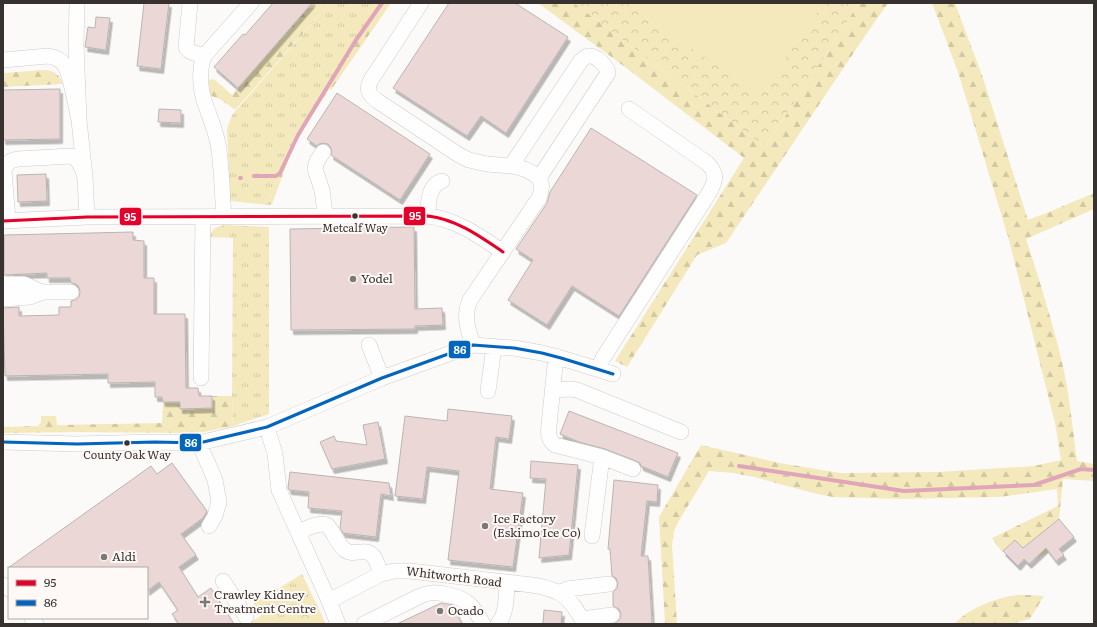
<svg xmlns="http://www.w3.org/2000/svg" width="1097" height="627" font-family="Literata,serif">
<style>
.grass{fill:url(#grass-tufts)}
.forest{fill:url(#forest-firs)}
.park{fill:url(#park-crowns)}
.pitch{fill:#f4e9bc}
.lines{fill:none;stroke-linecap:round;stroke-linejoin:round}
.stream{stroke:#e0a5b8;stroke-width:4}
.building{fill:#ebd8d6;stroke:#b8b5b3;filter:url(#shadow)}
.minor-casing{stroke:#ceccca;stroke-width:16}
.minor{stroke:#fffefe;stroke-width:15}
.bus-1-casing{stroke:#fef9f6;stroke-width:6}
.bus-2-casing{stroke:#fef9f6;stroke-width:6}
.bus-1{stroke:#e4002b;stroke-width:3}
.bus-2{stroke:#0065bd;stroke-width:3}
.bus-dot{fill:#373230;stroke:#fef9f6;stroke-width:1.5}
.poi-dot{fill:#7c7876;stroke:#fef9f6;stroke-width:1.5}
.labels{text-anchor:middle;stroke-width:4;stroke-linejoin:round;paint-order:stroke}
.bus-label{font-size:11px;fill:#373230;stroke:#fef9f6}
.poi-label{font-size:12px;fill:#373230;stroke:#fef9f6;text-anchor:start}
.street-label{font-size:12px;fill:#373230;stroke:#fef9f6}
.line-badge{stroke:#fef9f6;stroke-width:1.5}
.badge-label{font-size:11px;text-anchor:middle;font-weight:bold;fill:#fff}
</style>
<defs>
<pattern id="grass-tufts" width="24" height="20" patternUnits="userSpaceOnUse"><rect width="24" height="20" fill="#f4e9bc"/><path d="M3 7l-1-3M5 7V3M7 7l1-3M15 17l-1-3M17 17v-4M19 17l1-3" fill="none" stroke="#d2c8a2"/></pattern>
<pattern id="forest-firs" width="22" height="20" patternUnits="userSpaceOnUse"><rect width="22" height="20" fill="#f4e9bc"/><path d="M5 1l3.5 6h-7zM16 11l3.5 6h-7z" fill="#d2c8a2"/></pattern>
<pattern id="park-crowns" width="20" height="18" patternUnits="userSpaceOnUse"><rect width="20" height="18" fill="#f4e9bc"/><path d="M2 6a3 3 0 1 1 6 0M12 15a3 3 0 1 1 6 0" fill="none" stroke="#d2c8a2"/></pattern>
<filter id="shadow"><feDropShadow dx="2.5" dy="4.5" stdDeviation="0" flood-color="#0004"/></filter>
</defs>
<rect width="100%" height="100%" fill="#fcfaf8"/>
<path class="grass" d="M330,3H382L332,76L297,133L286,154L268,205L230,201L227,129L232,115Z
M224,225L269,227V414L233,426L232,396L233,238L207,237L215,228Z
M302,574L326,624H247L261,616L253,604Z"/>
<path class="forest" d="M312,3H330L235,110C226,103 219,97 207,95L208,80L214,79L232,95Z
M382,3H391L331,90L329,89L294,145L272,204L268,205L286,154L297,133L332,76Z
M538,3H574L765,147L859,3H888L865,36L726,243L697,255L627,367L615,361L744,158L629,70Z
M932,3H955L983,78L1028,220L1049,212L1094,193V209L1026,239C1040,282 1054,326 1064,371C1070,400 1073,431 1077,461L1094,464V481L1063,479L1059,519L1037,537L1049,552L1034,559L1015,540L1002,552L992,538L1058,506L1057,489L999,497L900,499L833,497L817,494L754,477L733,473L709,471L677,524L674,532L672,545L677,624H665L659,517L701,445L780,463L840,473L938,472L1034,466L1061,460L1055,423L1009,240L958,72Z
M44,70C54,70 60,75 63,84L3,87V73Z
M212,396H232L233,426L204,432L191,433L77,432L3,433V427L38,426L41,422V416H56L57,425L162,423L163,402H180V409L212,408Z
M1016,595H1029L1044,596L1030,619L1011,624H954C971,607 993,599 1016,595Z"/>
<path class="park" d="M574,3H859L765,147Z
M307,605L316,620L310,624H296L290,615Z"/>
<path class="pitch" d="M626,3H824L760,95Z"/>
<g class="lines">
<path class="stream" d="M254,176H276L280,173L298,135L356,40L382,3
M240,178H241
M739,466L904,491L1034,485L1081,469L1094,470"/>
</g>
<path class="building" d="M144,3H169L161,69L137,66Z
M273,3H312L238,88L214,67L243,34L245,35Z
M449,3H515L568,37L506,133L481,116L467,136L393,88Z
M96,17L110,18L106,50L85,47L88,27L95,28Z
M60,89V139L3,140V90Z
M337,93L430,154L400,200L331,155L332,152L331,148L328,144L323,143L319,144L317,146L307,139Z
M159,109L181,110V123L158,122Z
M591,128L697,195L619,316L572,286L547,325L508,300L533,260L516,249L547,203L550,192Z
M46,174L47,201L18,202L17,175Z
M414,227L415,309L442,308L443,325L415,326V329L291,330L290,229Z
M133,232V240L144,241V278H154V314H185L186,388H198L199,396H212V408L180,409V402H163L162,397H155V382L108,383V374L5,376L3,308L19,307V316L59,315V307H71V301L75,300L79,297L80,292L79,287L76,284L71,283L70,278H47V273L4,275V235Z
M448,409L512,416L509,439L496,437L490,489L523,493L513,567L448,560L459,471L427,467L423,499L395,496L405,416L447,421Z
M569,411L678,453L668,477L641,466L640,463L636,461L605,449L579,442L560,434Z
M378,422L385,459L332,469L320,442L334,436L336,441L367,445L363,425Z
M531,461L578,465L569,555L539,558L546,479L530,478Z
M172,463L207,511L203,518L181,534L196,555L179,567L198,597L211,588L234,624H179L172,614L178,610L159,582L147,591V568H8L151,466L157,474Z
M290,472L389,483L391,496L381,494L376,537L343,533L340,528L342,511L308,508L309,492L289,490L288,488Z
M614,480L658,485L657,502L647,501L641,556H648L652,624H614L620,619L621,614L619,609L613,606V592L617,588L618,583L616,578L612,576L610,549H608Z
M1059,519L1074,537L1059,549L1064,555L1056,561L1046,548L1029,564L1024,559L1018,566L1003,551L1015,540L1023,548Z
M441,603L453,605L462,624H397Z
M544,610L562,612L561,624H543Z"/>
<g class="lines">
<defs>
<path id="minor" d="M190,3L186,47C190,54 198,54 205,55
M421,3L371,80C365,91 370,96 379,102L459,155L469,160L487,164L511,166
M3,60L48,56C68,58 69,76 73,92C75,101 77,111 79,120L76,44L77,6
M79,120L85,177L87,217
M323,152L317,161L315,169L322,190L324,205L325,217
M428,216C428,204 428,185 442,181
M224,217C222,193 222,167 218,144C213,116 198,100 201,70C201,64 202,60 205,55L251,3
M8,220L4,171C6,163 10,160 18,159L71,156C80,159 82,169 85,177
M3,221L87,217L428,216C456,219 481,237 503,252
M3,284H24L37,290L43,292
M3,299L30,297L43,292H71
M369,345L382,378
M473,345C468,329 463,316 470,300L539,198C542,191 543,185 539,178L608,73C607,66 596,55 589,56C585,56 583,59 580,62L511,166C522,167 531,171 539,178
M556,356L549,425C548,433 548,440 555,445L602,457L592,536
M598,369L603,358L709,193C716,180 718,174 707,163L629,109
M201,378L203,217
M552,390L570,389L577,390L681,432
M488,391L494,346
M267,427L275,454L279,490L329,601L381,574L394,571H410L532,585C564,590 569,597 585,624
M3,442L77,444L155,442L199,443L267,427L382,378L473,345L514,348L542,353L561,358L613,374
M199,443L215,480L219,502L215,516L209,526
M602,457L633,469
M298,532C306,529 318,522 327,525C334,532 337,544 345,550C354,557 367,546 374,557C377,562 379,569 381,574
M223,581L246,617
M3,585L9,589
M560,593L567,589L609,584
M329,601L338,624
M32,618L36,624
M582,619L612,615
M364,624L418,597C429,592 434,592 445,594C467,598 473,605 483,624
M498,624C507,613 506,597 507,583"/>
</defs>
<use href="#minor" class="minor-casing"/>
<use href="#minor" class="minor"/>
<defs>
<path id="bus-1" d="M3,221L87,217L428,216C456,219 481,237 503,252"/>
<path id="bus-2" d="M3,442L77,444L155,442L199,443L267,427L382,378L473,345L514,348L542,353L561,358L613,374"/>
</defs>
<use href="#bus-1" class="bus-1-casing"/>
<use href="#bus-2" class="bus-2-casing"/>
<use href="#bus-1" class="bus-1"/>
<use href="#bus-2" class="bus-2"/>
</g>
<g class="bus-dot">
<circle cx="355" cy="216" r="3.5"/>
<circle cx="127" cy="443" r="3.5"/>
</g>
<g class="poi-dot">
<circle cx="353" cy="279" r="4"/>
<circle cx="485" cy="526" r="4"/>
<circle cx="104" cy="557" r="4"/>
<path d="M203 596h4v4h4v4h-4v4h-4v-4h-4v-4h4z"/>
<circle cx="440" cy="611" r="4"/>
</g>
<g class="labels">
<g class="bus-label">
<text x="355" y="232">Metcalf Way</text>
<text x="127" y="459">County Oak Way</text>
</g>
<g class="poi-label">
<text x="361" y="283">Yodel</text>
<text x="493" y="523">Ice Factory<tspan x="493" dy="14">(Eskimo Ice Co)</tspan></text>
<text x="112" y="561">Aldi</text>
<text x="214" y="599">Crawley Kidney<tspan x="214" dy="14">Treatment Centre</tspan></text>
<text x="448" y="615">Ocado</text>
</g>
<g class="street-label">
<text transform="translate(454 577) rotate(7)" y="4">Whitworth Road</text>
</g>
</g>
<g class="line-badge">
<rect x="403" y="206" width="23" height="20" rx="4" fill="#e4002b"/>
<rect x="119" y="207" width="23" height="19" rx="4" fill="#e4002b"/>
<rect x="448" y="340" width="23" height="19" rx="4" fill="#0065bd"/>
<rect x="179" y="433" width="23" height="19" rx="4" fill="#0065bd"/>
</g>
<g class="badge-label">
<text x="415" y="220">95</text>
<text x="130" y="221">95</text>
<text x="460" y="354">86</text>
<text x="191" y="447">86</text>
</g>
<rect width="1097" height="627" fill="none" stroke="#373230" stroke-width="8"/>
<rect x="8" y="567" width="140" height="52" fill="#fef9f6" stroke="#aea9a7"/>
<rect x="16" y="580" width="20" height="6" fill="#e4002b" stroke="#aea9a7"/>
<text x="44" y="587" font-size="12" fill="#373230">95</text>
<rect x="16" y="600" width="20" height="6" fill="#0065bd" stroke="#aea9a7"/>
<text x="44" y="607" font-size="12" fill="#373230">86</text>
</svg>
